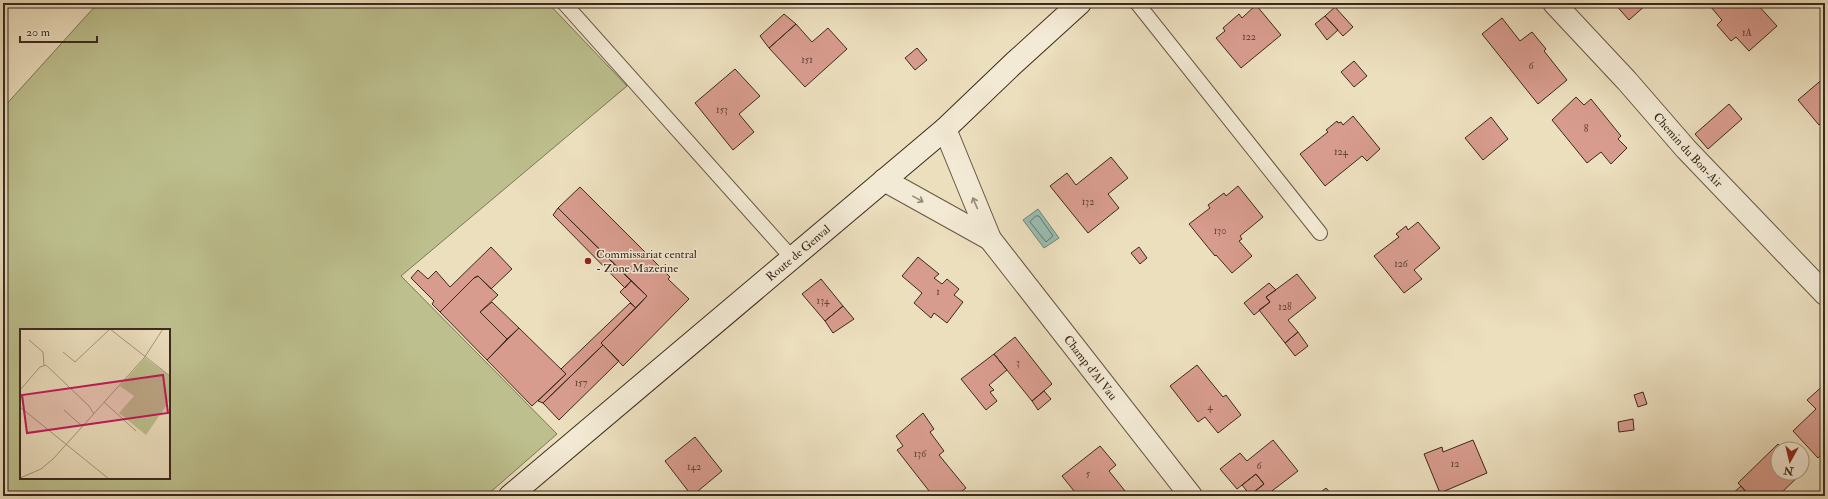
<svg xmlns="http://www.w3.org/2000/svg" width="1828" height="499" font-family="'IM FELL Double Pica',serif">
<style>
.green{fill:#bdc08e;stroke:#7c7556;fill-rule:evenodd}
.water{fill:#99bdb1;stroke:#738276}
.lines{fill:none;stroke-linecap:round;stroke-linejoin:round}
.shore{stroke:#6a7467;stroke-width:1}
.building{fill:#d89c8e;stroke:#3b2a1d}
.service-casing{stroke:#675745;stroke-width:16}
.minor-casing{stroke:#675745;stroke-width:24}
.secondary-casing{stroke:#3b2a1d;stroke-width:24}
.service{stroke:#f3ead5;stroke-width:14}
.minor{stroke:#f3ead5;stroke-width:22}
.secondary{stroke:#f3ead5;stroke-width:22}
.oneway{stroke:#978a79}
.poi-dot{fill:#8f2418;stroke:#f3ead5;stroke-width:1.5}
.labels{text-anchor:middle;stroke-width:3;stroke-linejoin:round;paint-order:stroke}
.number-label{font-size:10px;fill:#624639}
.street-label{font-size:12px;fill:#3b2a1d;stroke:#f3ead5}
.poi-label{font-size:12px;fill:#3b2a1d;stroke:#f3ead5;text-anchor:start}
.inset-road{fill:none;stroke:#a5977e;stroke-width:1}
.view{fill:#c2185b;fill-opacity:0.15;stroke:#c2185b;stroke-width:2}
.inset-edge{fill:none;stroke:#3b2a1d;stroke-width:2}
</style>
<rect width="100%" height="100%" fill="#ecdfbe"/>
<filter id="stains"><feTurbulence type="fractalNoise" baseFrequency=".005" numOctaves="4"/><feColorMatrix values="0 0 0 0 .2 0 0 0 0 .09 0 0 0 0 .02 0 0 0 .5 -.17"/></filter>
<radialGradient id="worn" r=".72"><stop offset=".6" stop-color="#630" stop-opacity="0"/><stop offset="1" stop-color="#630" stop-opacity=".3"/></radialGradient>
<path class="green" d="M98,3H548L627,86L401,276L557,434L486,496H3V108ZM21,330H169V478H21Z"/>
<path class="water" d="M1038,209L1059,238L1044,248L1023,220Z"/>
<g class="lines">
<path class="shore" d="M1036,216H1039L1053,236L1046,242L1030,222Z"/>
</g>
<path class="building" d="M1614,3H1646L1647,4L1629,20Z
M1710,3H1756L1777,26L1749,51L1736,37L1731,41L1717,25L1722,20L1710,6L1711,5Z
M1256,5L1281,35L1241,68L1216,38L1225,31L1223,28L1239,14L1242,18Z
M1335,7L1353,27L1343,36L1325,16Z
M784,14L796,24L769,48L760,36Z
M1325,16L1338,30L1327,40L1315,24Z
M1502,18L1520,41L1532,32L1546,49L1544,51L1567,80L1538,104L1482,34Z
M796,24L812,42L828,28L847,49L805,87L769,48Z
M917,48L927,60L915,70L905,58Z
M1354,61L1367,76L1354,87L1341,72Z
M735,69L760,96L739,114L754,132L733,150L695,103Z
M1825,77V120L1819,125L1798,100Z
M1576,97L1584,105L1591,99L1621,136L1618,139L1627,148L1611,164L1601,152L1587,163L1552,120Z
M1729,104L1742,119L1708,149L1695,134Z
M1353,116L1380,149L1367,161L1362,156L1325,186L1300,154L1328,132L1326,130L1337,121L1338,123L1341,122L1343,125Z
M1491,117L1508,139L1483,160L1465,138Z
M1111,157L1128,178L1108,194L1119,208L1088,233L1050,186L1067,173L1076,185Z
M1238,186L1263,217L1240,236L1242,239L1239,241L1252,256L1232,273L1216,255L1215,256L1189,224L1210,208L1208,205L1224,193L1226,196Z
M580,187L670,277L668,279L689,299L623,366L601,343L647,296L558,208Z
M558,208L631,281L625,288L553,215Z
M1418,222L1440,248L1414,270L1422,279L1404,293L1374,256L1399,237L1396,234L1406,226L1408,230Z
M491,247L512,269L491,289L478,276L474,278L440,312L432,304L434,301L411,278L418,270L428,279L436,271L450,287Z
M1139,247L1147,258L1140,264L1131,253Z
M918,257L939,274L934,278L942,284L947,279L959,289L954,295L963,302L947,323L934,313L931,318L914,303L922,293L902,276Z
M1297,274L1316,298L1288,320L1298,332L1285,343L1259,310L1270,302L1266,297Z
M478,276L498,295L480,312L507,339L487,360L440,312L474,278Z
M821,279L843,306L825,321L802,294Z
M631,281L647,296L636,308L620,292Z
M1269,283L1276,290L1266,297L1270,302L1254,315L1244,303Z
M492,302L519,328L507,339L480,312Z
M630,303L636,308L601,343L603,345L543,403L538,401L566,374L561,369Z
M843,306L854,319L833,333L825,321Z
M519,328L566,374L532,406L487,360Z
M1298,332L1308,346L1295,356L1285,343Z
M1015,337L1052,384L1032,401L994,354Z
M603,345L619,361L559,420L543,403Z
M994,354L1007,370L989,385L994,390L990,392L997,401L986,410L961,379Z
M1197,365L1223,397L1226,395L1241,415L1218,433L1205,417L1198,422L1170,386Z
M1825,384V451L1818,458L1793,431L1816,409L1807,400Z
M1044,391L1051,399L1038,410L1032,401Z
M1643,392L1647,404L1638,407L1634,395Z
M923,413L934,429L930,432L944,451L939,455L966,488L956,496H933L897,450L903,446L896,436Z
M1633,419L1634,430L1619,432L1618,422Z
M695,437L722,471L692,496L665,461Z
M1273,440L1298,471L1268,494L1270,496H1249L1264,484L1256,474L1237,489L1220,469L1240,453L1247,461Z
M1473,440L1487,473L1440,493L1424,454L1442,447L1443,452Z
M1778,444L1783,449H1778V473H1802V469L1804,471L1778,496H1750L1738,483Z
M1100,446L1116,465L1109,471L1129,496H1078L1062,476Z
M1256,474L1264,484L1250,495L1242,485Z
M1741,486L1750,496H1730Z
M1326,488L1333,496H1316Z"/>
<g class="lines">
<defs>
<path id="service" d="M564,3L792,258
M1137,3L1320,233"/>
<g id="minor">
<path id="s1" d="M1554,3L1627,81L1686,149L1825,294"/>
<path id="s2" d="M945,129L990,239L1191,496"/>
<path d="M884,180L990,239"/>
</g>
<g id="secondary">
<path id="s3" d="M510,496L945,129L1014,63L1080,3"/>
</g>
</defs>
<use href="#service" class="service-casing"/>
<use href="#minor" class="minor-casing"/>
<use href="#secondary" class="secondary-casing"/>
<use href="#service" class="service"/>
<use href="#minor" class="minor"/>
<use href="#secondary" class="secondary"/>
</g>
<defs><path id="oneway-shaft" d="M-6 0H5M1.5-3L5.5 0L1.5 3" fill="none" stroke-width="1.6" stroke-linecap="round" stroke-linejoin="round"/></defs>
<g class="oneway">
<use href="#oneway-shaft" transform="translate(918 199) rotate(29)"/>
<use href="#oneway-shaft" transform="translate(975 203) rotate(-113)"/>
</g>
<circle class="poi-dot" cx="588" cy="261" r="4"/>
<g class="labels">
<g class="number-label">
<text x="1747" y="36">1A</text>
<text x="1249" y="40">122</text>
<text x="807" y="63">151</text>
<text x="1531" y="69">6</text>
<text x="722" y="113">153</text>
<text x="1586" y="132">8</text>
<text x="1341" y="155">124</text>
<text x="1088" y="205">132</text>
<text x="1220" y="234">130</text>
<text x="1401" y="267">126</text>
<text x="938" y="295">1</text>
<text x="823" y="304">134</text>
<text x="1285" y="310">128</text>
<text x="1018" y="366">3</text>
<text x="581" y="386">157</text>
<text x="1210" y="410">4</text>
<text x="920" y="457">136</text>
<text x="1455" y="467">12</text>
<text x="1259" y="469">6</text>
<text x="694" y="470">142</text>
<text x="1088" y="477">5</text>
</g>
<g class="street-label">
<text dy="4" stroke="none"><textPath href="#s1" startOffset="199">Chemin du Bon-Air</textPath></text>
<text dy="4" stroke="none"><textPath href="#s3" startOffset="377">Route de Genval</textPath></text>
<text dy="4" stroke="none"><textPath href="#s2" startOffset="282">Champ d'Al Vau</textPath></text>
</g>
<g class="poi-label">
<text x="596" y="258">Commissariat central<tspan x="596" dy="14">- Zone Mazerine</tspan></text>
</g>
</g>
<g transform="translate(20 329)">
<rect width="150" height="150" fill="#ecdfbe"/>
<path d="M125,29L150,47V71L126,106L99,84L114,67L100,57Z" fill="#bdc08e"/>
<path class="inset-road" d="M90,0L150,47M9,11L23,23L24,36M43,23L55,33L90,0M0,61L20,38L26,36L69,77L74,85M84,73L116,102M0,78L89,150M44,81L63,98M0,149L21,140L33,130L124,29L143,0"/>
<path class="view" d="M143,46L148,84L7,104L2,66Z"/>
<rect width="150" height="150" class="inset-edge"/>
</g>
<rect width="1828" height="499" fill="none" stroke="#ecdfbe" stroke-width="16"/>
<rect x="4" y="4" width="1820" height="491" fill="none" stroke="#3b2a1d" stroke-width="2"/>
<rect x="8" y="8" width="1812" height="483" fill="none" stroke="#3b2a1d"/>
<g transform="translate(1790 461) rotate(188)"><circle r="19" fill="#f3ead5" stroke="#a99d8b"/>
<path d="M0-3L7 15L0 10L-7 15Z" fill="#8f2418"/>
<text y="-6" font-size="11" font-weight="bold" text-anchor="middle" fill="#3b2a1d">N</text>
</g>
<path d="M20 36v6h77v-6" fill="none" stroke="#3b2a1d" stroke-width="2"/>
<text x="26" y="36" font-size="12" fill="#3b2a1d" stroke="#f3ead5" stroke-width="3" paint-order="stroke">20 m</text>
<rect width="100%" height="100%" filter="url(#stains)"/>
<rect width="100%" height="100%" fill="url(#worn)"/>
</svg>
